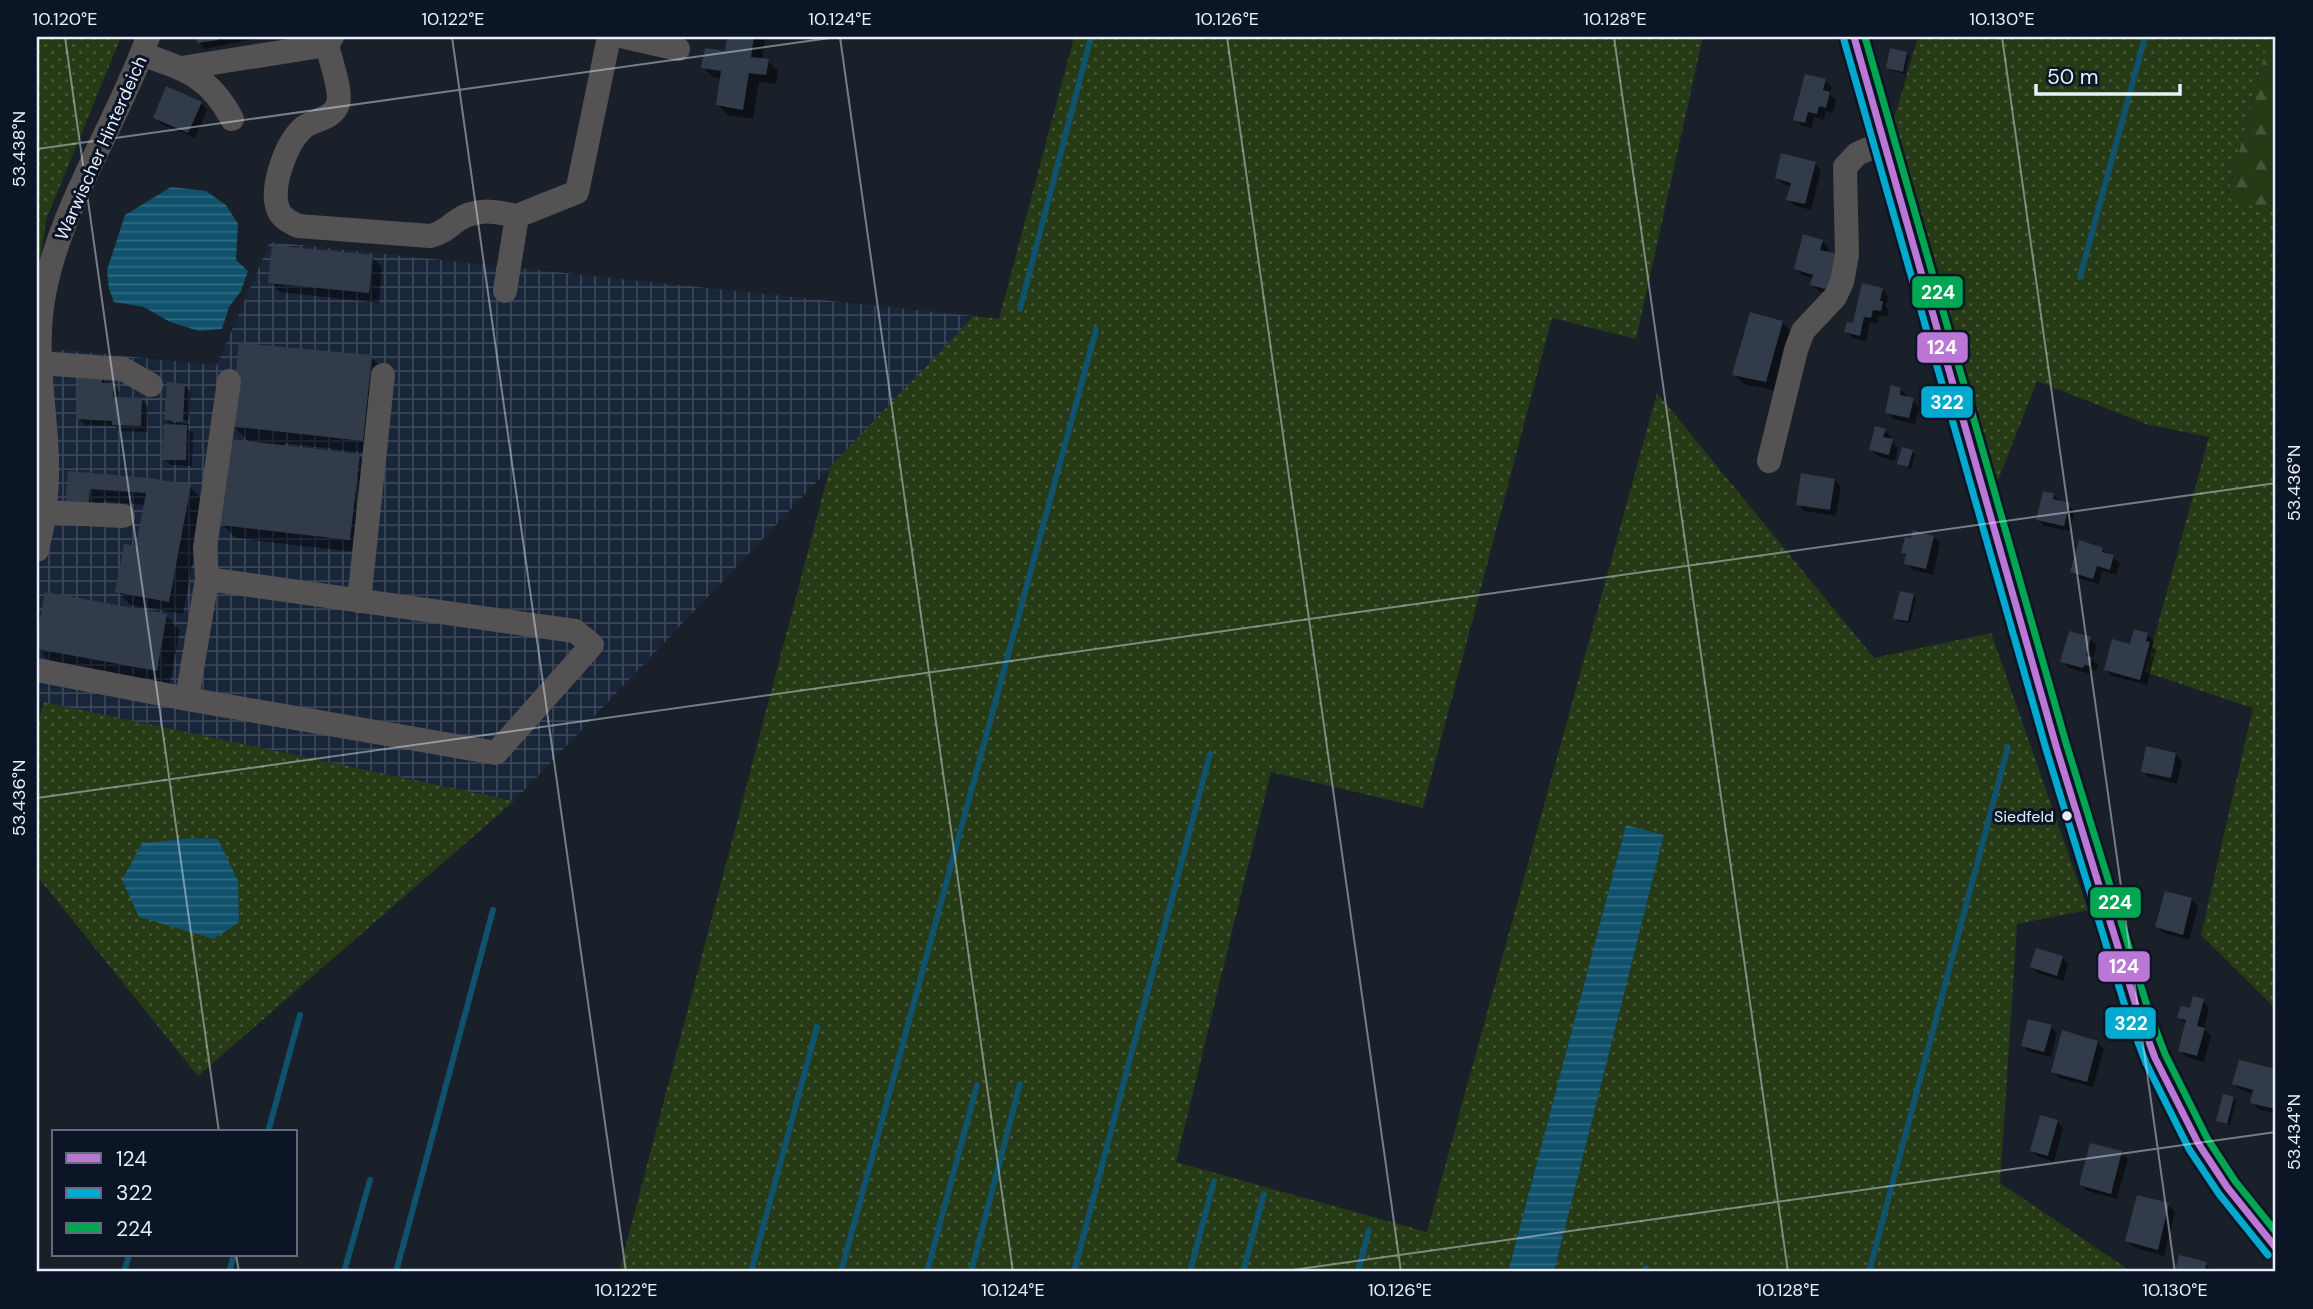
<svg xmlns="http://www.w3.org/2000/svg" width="2313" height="1309" font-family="'DM Sans',sans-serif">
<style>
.industrial{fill:url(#industrial-grid)}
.grass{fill:url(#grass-dots)}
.forest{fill:url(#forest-firs)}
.water{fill:url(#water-rules)}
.shadow{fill:#0007}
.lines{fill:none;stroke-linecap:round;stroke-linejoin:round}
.stream{stroke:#10516b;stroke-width:6}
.building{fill:#323b4a}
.minor{stroke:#545252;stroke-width:24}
.bus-1-casing{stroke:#0b1526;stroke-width:12}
.bus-2-casing{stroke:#0b1526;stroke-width:12}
.bus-3-casing{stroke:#0b1526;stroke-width:12}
.bus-1{stroke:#ba77d6;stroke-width:7}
.bus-2{stroke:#00a9ce;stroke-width:7}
.bus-3{stroke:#00a651;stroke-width:7}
.ticks{fill:none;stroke:#e7effb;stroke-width:2;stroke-opacity:0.45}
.bus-dot{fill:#e7effb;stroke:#0b1526;stroke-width:2.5}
.labels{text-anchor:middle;stroke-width:6;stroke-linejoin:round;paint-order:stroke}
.bus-label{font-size:16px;fill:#e7effb;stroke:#0b1526;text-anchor:end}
.street-label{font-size:18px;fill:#e7effb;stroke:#0b1526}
.line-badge{stroke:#0b1526;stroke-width:2.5}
.badge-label{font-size:19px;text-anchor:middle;font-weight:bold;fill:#fff}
.neatline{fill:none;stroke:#e7effb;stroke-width:2.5}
.ticks-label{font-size:18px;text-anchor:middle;fill:#e7effb}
</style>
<defs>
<pattern id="industrial-grid" width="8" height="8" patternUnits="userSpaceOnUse" patternTransform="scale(1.75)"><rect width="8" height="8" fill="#19263a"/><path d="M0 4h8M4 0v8" fill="none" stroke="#3a4657"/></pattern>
<pattern id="grass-dots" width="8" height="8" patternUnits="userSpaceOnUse" patternTransform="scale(1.75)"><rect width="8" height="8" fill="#253a15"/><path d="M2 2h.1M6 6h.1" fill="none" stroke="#455738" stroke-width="1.8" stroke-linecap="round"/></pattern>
<pattern id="forest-firs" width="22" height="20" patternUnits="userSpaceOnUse" patternTransform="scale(1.75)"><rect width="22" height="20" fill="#253a15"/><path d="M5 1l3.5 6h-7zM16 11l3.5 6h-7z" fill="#455738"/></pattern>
<pattern id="water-rules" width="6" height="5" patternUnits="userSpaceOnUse" patternTransform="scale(1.75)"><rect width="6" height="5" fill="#10516b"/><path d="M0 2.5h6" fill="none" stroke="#336a81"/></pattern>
</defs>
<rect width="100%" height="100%" fill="#1a202a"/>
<path class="industrial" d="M270,242L974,316L514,801L37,701V576L47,541L56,471L52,349L217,365Z"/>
<path class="grass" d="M37,37H121L46,220L37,284Z
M1074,37H1703L1636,339L1552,318L1423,808L1271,772L1176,1162L1427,1232L1657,393L1874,658L1991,633L2088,910L2017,924L2000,1183L2132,1272H1554L1664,835L1626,826L1508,1272H619L830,467L974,316L999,319Z
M1918,37H2269L2227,197L2276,213V1009L2201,935L2253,708L2145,672L2209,437L2146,424L2037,381L1995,488L1893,122Z
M43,702L514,801L198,1076L37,876V730Z"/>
<path class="forest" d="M2269,37H2276V213L2227,198Z"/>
<path class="water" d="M171,187L206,191L226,205L238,224L236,260L248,271L241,291L229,307L222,329L199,331L170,322L144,307L114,302L109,289L107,270L125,215Z
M1626,825L1664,835L1554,1272H1508Z
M194,838L218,839L238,881L239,922L214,939L139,917L122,880L142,843Z"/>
<path class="shadow" d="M198,37H254V39L205,49L199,42Z
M729,37H762L765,40L762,60L768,61L778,71L776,84L759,82L753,119L728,115L718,105L722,79L713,77L703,67L726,53Z
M1906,53L1909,56L1905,74L1890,70L1888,68Z
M1825,80L1832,87L1830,94L1836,100L1833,113L1826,111L1824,120L1814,117L1812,128L1802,126L1795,119Z
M201,103L207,110L195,138L161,124L155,117Z
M1815,163L1821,170L1811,210L1795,206L1788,199L1791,187L1783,184L1777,178Z
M1822,241L1829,248L1827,253L1836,296L1819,291L1812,285L1814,279L1802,275L1796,269Z
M372,257L382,267L379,303L280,292L270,282Z
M1882,289L1888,296L1886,307L1889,309L1887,317L1879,315L1877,324L1870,322L1866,342L1853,338L1846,332L1854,325Z
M1782,322L1792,332L1776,391L1744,384L1734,374Z
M371,357L385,371L376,454L284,443V447L359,456L373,470L363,553L236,538L222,524L250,443L232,425Z
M102,378L120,392L119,399L142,400L148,407L147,432L120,431L115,426L85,425L78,418Z
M185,386L191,392L189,420L170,419V422L189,424L188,429L193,433L192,466L171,465L164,459L172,426L165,419Z
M1901,389L1907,396V398L1913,400L1919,406L1915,424L1893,419L1887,412Z
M1885,430L1891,437L1890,441L1898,448L1895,461L1878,456L1871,450Z
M1912,452L1915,454L1911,469L1902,466L1899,464Z
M69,473L190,487L204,501L183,614L131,605L117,591L137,548L145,505L103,501L102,521L80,519Z
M1835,480L1841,487L1836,516L1804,511L1798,504Z
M2053,495L2075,511L2070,531L2044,526L2038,519Z
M1934,537L1940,544L1933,575L1913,570L1906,563L1908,557L1903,553Z
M2102,549L2120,563L2116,575L2103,571L2099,584L2078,578L2072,571Z
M46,594L166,616L180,630L170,683L50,662L37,648Z
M1914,596L1916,599L1910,623L1898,621L1895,618Z
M2147,634L2154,641L2152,647L2156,650L2147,685L2112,676L2106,670Z
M2090,639L2097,645L2093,660L2098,665L2096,671L2091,670L2090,674L2069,668L2062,661Z
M2176,754L2182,761L2177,784L2149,777L2142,771Z
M2192,900L2198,906L2189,940L2164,933L2157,927Z
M2062,957L2068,964L2063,981L2038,973L2032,967Z
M2203,1001L2209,1008L2204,1029L2211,1036L2204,1062L2187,1057L2180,1051L2186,1024L2179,1018Z
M2051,1027L2057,1033L2051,1057L2029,1052L2023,1045Z
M2097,1042L2104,1049L2093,1087L2059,1078L2053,1071Z
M2240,1062L2276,1071V1114L2258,1109L2252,1102L2254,1094L2241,1090L2234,1084Z
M2234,1098L2236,1101L2230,1125L2221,1123L2218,1120Z
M2057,1121L2063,1128L2054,1162L2039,1157L2032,1151Z
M2121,1152L2128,1159L2117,1199L2087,1191L2081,1185Z
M2138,1197L2169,1205L2175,1212L2164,1256L2133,1247L2127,1241Z
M2181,1257L2206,1264L2212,1272H2177Z"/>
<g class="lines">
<path class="stream" d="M2080,277L2145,37
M1020,309L1091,37
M268,1132L300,1015
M124,1272L129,1255
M229,1272L234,1255
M344,1272L370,1180
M396,1272L493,910
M751,1272L817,1027
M841,1272L1096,330
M927,1272L977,1085
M971,1272L1020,1084
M1074,1272L1210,754
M1190,1272L1214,1181
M1243,1272L1264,1194
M1358,1272L1369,1230
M1645,1272L1646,1268
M1869,1272L2008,747"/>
</g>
<path class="building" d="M196,37H218V40L197,43Z
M727,37H754L751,57L769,59L766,75L749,73L743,110L716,105L721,71L701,68L705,48L725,51Z
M1890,48L1907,52L1903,72L1886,68Z
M1805,74L1826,79L1823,90L1830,92L1826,108L1819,106L1817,114L1808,112L1805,123L1793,120Z
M166,86L202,102L188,133L153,118Z
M1781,153L1816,162L1805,204L1786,200L1791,183L1775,178Z
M1803,234L1823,240L1820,250L1839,254L1829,290L1810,285L1813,275L1794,269Z
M272,245L373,255L369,293L268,283Z
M1862,283L1883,288L1880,301H1883L1881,311L1873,310L1871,318L1864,317L1860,336L1844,332L1847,322L1853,323Z
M1750,312L1783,321L1766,382L1732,375Z
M239,343L372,355L363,441L230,426Z
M78,375L103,376L102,383H114L113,397L142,398L141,426L112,425V421L76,419Z
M167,382L185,384L183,422L164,420Z
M1891,385L1901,388L1900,395L1914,398L1909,418L1885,413Z
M164,424L187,425L186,460H162Z
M1875,426L1886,429L1883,437L1893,439L1889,455L1869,450Z
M230,439L360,454L350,540L220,525Z
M1902,447L1913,450L1908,467L1897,464Z
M68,471L149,478L191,485L169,602L115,592L124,544L136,546L146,493L90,489L88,508L65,506Z
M1801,473L1835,479L1830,510L1796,505Z
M2043,491L2054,493L2053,499L2070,503L2064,526L2036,520Z
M1913,530L1934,536L1926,569L1904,564L1906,554L1901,553L1905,537L1911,538Z
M2079,540L2103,548L2102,552L2114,555L2110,570L2097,566L2093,579L2070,572Z
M1900,591L1914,594L1908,621L1893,619Z
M45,592L167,614L157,671L37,649V636Z
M2134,629L2148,633L2146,641L2150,642L2140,680L2104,670L2112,639L2130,644Z
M2069,631L2091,637L2086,656L2092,657L2090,666L2084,665L2083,668L2060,662Z
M2146,746L2176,753L2171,778L2141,772Z
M2165,891L2192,898L2183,935L2155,927Z
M2036,948L2063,956L2057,976L2030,967Z
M2193,996L2204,999L2197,1026L2205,1028L2197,1056L2178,1051L2186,1020L2177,1018L2181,1006L2190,1008Z
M2028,1019L2052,1025L2044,1052L2021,1046Z
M2062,1030L2098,1041L2087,1082L2051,1072Z
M2239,1060L2276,1069L2275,1109L2250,1103L2253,1090L2232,1084Z
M2223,1094L2234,1097L2227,1124L2216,1121Z
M2040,1115L2058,1120L2048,1156L2030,1151Z
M2090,1143L2122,1151L2111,1194L2079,1185Z
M2137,1195L2169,1203L2158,1250L2125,1241Z
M2179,1255L2207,1262L2204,1272H2175Z"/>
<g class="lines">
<path class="minor" d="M625,37L678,49
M1854,37L2056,746L2138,1012L2155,1058L2198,1143L2227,1187L2276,1248
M327,45C330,59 342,91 338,104C333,120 311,120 303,128C286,143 270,187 278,209C281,218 290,222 298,226L430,236C443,233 448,227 458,220C477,207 496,212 517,216L505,291
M142,54C186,70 209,76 232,119
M181,68L327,45L332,37
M517,216L577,192L609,37
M39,363L123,369L151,385
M1769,461L1796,350L1803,331L1835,297L1842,282L1847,255L1845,167L1857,154L1884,142
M44,512L123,516
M37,550C46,515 49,476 46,440C43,395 36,352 42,307C54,216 117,124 148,37
M359,601L383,375
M37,670L187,699L207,579L205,548L229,381
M187,699L496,753L592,645L575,631L207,579"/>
<defs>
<path id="bus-1" d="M1854,37L2056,746L2138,1012L2155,1058L2198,1143L2227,1187L2276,1248"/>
<path id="bus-2" d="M1844,40L2046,749L2128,1016L2146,1063L2189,1149L2219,1194L2268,1255"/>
<path id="bus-3" d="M1865,37L2066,743L2148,1009L2165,1054L2207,1138L2235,1181L2276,1232"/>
</defs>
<use href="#bus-1" class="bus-1-casing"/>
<use href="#bus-2" class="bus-2-casing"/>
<use href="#bus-3" class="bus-3-casing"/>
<use href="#bus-1" class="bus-1"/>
<use href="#bus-2" class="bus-2"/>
<use href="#bus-3" class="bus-3"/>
</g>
<path class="ticks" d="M65,37L219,1132M452,37L626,1272M840,37L1013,1272M1227,37L1401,1272M1614,37L1788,1272M2002,37L2175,1272M37,149L837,37M37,798L2276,483M236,1255L239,1272M1278,1272L2276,1132"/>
<circle class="bus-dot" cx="2067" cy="816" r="6"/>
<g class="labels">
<g class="bus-label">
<text x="2054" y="822">Siedfeld</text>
</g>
<g class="street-label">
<text transform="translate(101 148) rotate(-66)" y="6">Warwischer Hinterdeich</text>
</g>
</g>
<g class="line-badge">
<rect x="1911" y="275" width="53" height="34" rx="7" fill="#00a651"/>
<rect x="1916" y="331" width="53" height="33" rx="7" fill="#ba77d6"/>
<rect x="1920" y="385" width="54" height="34" rx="7" fill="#00a9ce"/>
<rect x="2089" y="886" width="53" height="33" rx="7" fill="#00a651"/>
<rect x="2097" y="950" width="54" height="33" rx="7" fill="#ba77d6"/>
<rect x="2104" y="1006" width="53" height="34" rx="7" fill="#00a9ce"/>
</g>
<g class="badge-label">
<text x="1938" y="299">224</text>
<text x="1942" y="354">124</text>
<text x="1947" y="409">322</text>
<text x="2115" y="909">224</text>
<text x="2124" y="973">124</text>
<text x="2131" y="1030">322</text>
</g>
<rect width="2313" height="1309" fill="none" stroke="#0b1526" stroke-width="77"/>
<rect x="52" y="1130" width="245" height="126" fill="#0b1526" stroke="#636c7b" stroke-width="2"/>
<rect x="66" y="1153" width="35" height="10" fill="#ba77d6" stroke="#636c7b" stroke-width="2"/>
<text x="116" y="1166" font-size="21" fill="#e7effb">124</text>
<rect x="66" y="1188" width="35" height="10" fill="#00a9ce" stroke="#636c7b" stroke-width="2"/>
<text x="116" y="1200" font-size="21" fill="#e7effb">322</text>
<rect x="66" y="1223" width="35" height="10" fill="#00a651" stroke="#636c7b" stroke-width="2"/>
<text x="116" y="1236" font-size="21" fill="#e7effb">224</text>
<path d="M2036 84v10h144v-10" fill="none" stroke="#e7effb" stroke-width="3.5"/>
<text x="2047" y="84" font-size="21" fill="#e7effb" stroke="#0b1526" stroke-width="5" paint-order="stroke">50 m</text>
<rect x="38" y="38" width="2236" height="1232" class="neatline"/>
<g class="ticks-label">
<text x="65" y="25">10.120°E</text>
<text x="453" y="25">10.122°E</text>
<text x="840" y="25">10.124°E</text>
<text x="1227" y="25">10.126°E</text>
<text x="1615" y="25">10.128°E</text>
<text x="2002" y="25">10.130°E</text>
<text transform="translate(19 149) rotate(-90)" y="6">53.438°N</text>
<text transform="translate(2294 483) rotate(-90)" y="6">53.436°N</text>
<text transform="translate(19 798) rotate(-90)" y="6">53.436°N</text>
<text transform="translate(2294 1132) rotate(-90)" y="6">53.434°N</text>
<text x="626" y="1296">10.122°E</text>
<text x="1013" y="1296">10.124°E</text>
<text x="1400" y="1296">10.126°E</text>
<text x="1788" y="1296">10.128°E</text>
<text x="2175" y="1296">10.130°E</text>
</g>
</svg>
